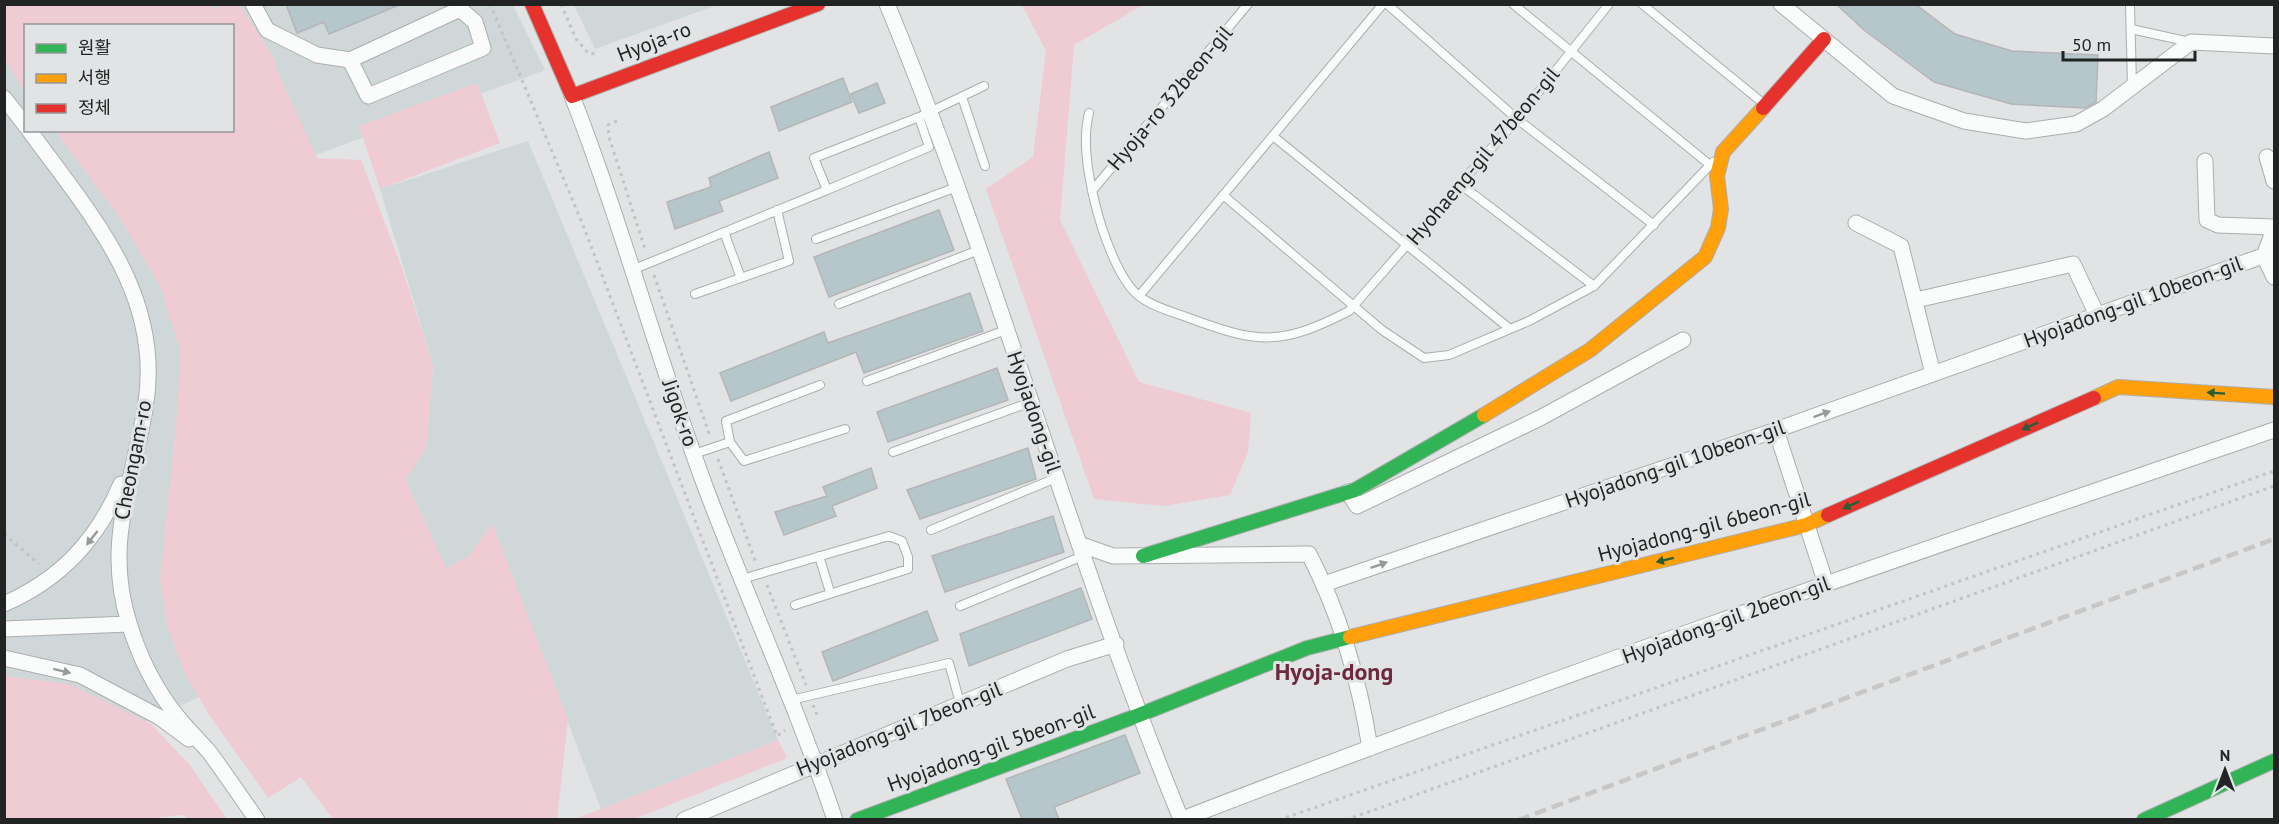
<svg xmlns="http://www.w3.org/2000/svg" width="2279" height="824" font-family="'PT Sans','Noto Sans KR',sans-serif">
<style>
.built{fill:#cfd7d9;fill-rule:evenodd}
.green{fill:#efcbd4}
.building{fill:#b6c7cb;stroke:#b4b5b6;stroke-width:1.5}
.lines{fill:none;stroke-linecap:round;stroke-linejoin:round}
.lane-casing{stroke:#acaeae;stroke-width:10}
.street-casing{stroke:#acaeae;stroke-width:17}
.fast-casing{stroke:#acaeae;stroke-width:16}
.slow-casing{stroke:#acaeae;stroke-width:16}
.jam-casing{stroke:#acaeae;stroke-width:16}
.path{stroke:#c2c3c3;stroke-width:3;stroke-dasharray:3 4.5;stroke-linecap:butt}
.lane{stroke:#fafbfb;stroke-width:8}
.street{stroke:#fafbfb;stroke-width:15}
.fast{stroke:#30b455;stroke-width:14}
.slow{stroke:#ff9f0a;stroke-width:14}
.jam{stroke:#e5322d;stroke-width:14}
.rail{stroke:#c7c7c7;stroke-width:4.5;stroke-dasharray:12 6;stroke-linecap:butt}
.oneway{fill:#285e38}
.oneway2{fill:#999a9a}
.labels{text-anchor:middle;stroke-width:6;stroke-linejoin:round;paint-order:stroke}
.street-label{font-size:21px;fill:#222424;stroke:#e0e4e5}
.quarter-label{font-size:24px;font-weight:bold;fill:#6e293e;stroke:#e0e4e5}
</style>
<rect width="100%" height="100%" fill="#e1e3e4"/>
<path class="built" d="M4,5H513L545,70L264,174L342,630L5,788ZM26,26H232V130H26Z
M574,5H717L595,49Z
M528,141L778,740L601,809L492,524L469,556L446,569L405,479L426,449L433,365L380,189Z"/>
<path class="green" d="M207,4L217,8L223,5H240L274,58L277,71L317,158L361,160L402,268L433,365L426,449L405,480L446,568L469,556L492,523L568,719L557,819H333L301,777L268,798L208,713L184,672L167,626L160,578L177,415L180,350L160,286L118,215L55,131L232,130V26H26L25,91L5,61L4,5Z
M1022,5H1143L1074,45L1060,220L1139,382L1251,413L1248,452L1230,495L1163,506L1094,499L986,189L1033,157L1046,51Z
M477,83L500,143L380,189L359,126Z
M5,676L68,684L151,724L189,764L227,819H187L184,815L131,820L5,819Z
M778,740L787,758L634,819H575Z"/>
<path class="building" d="M286,4H399V5L329,34L324,22L297,33Z
M1836,4H1915L1955,34L2012,51L2098,55L2096,102L2085,108L2011,104L1934,82L1864,30Z
M843,78L852,102L779,131L771,107Z
M877,83L885,103L859,113L851,94Z
M769,152L778,178L719,201L723,211L675,229L667,202L711,187L709,178Z
M939,210L954,250L829,297L814,257Z
M970,293L983,331L864,373L856,352L731,401L720,373L824,332L828,343Z
M997,368L1008,400L888,442L877,412Z
M1028,448L1036,479L920,519L907,490Z
M871,468L877,488L832,506L836,516L784,535L775,512L827,496L823,487Z
M1053,516L1064,552L945,592L932,556Z
M1081,588L1092,619L969,666L960,634Z
M927,611L938,640L833,681L822,652Z
M1125,735L1140,773L1054,807L1059,819H1022L1006,779Z"/>
<g class="lines">
<defs>
<path id="lane" d="M1387,4L1517,119L1654,225
M1513,4L1710,165
M1642,4L1764,104
M2130,4L2132,86
M2131,29L2190,42
M962,97L985,166
M1089,113C1082,141 1088,174 1095,203C1101,228 1118,280 1139,296C1153,307 1173,312 1189,318C1259,344 1281,346 1349,311L1517,119L1609,4
M1273,136L1510,329
M1460,184L1594,286
M827,190L929,147L919,117
M1092,191L1248,4
M1223,195L1382,330L1424,358L1449,355L1529,321L1594,286L1713,162
M724,232L741,278
M816,239L957,187
M632,270L827,190L814,158L919,117L984,86
M695,294L789,261L777,210
M1139,296L1383,4
M839,304L979,250
M867,381L1006,330
M730,442L726,421L820,385
M893,452L1031,402
M694,454L730,442L744,461L845,429
M931,530L1056,478
M819,556L830,592
M742,579L889,536L902,541L908,557V569L795,605
M960,606L1083,556
M791,700L949,663L960,703"/>
<path id="street" d="M253,4L267,30L317,55L350,60L368,96L483,48L475,22L460,9L350,60
M887,4C998,271 1071,552 1181,819
M1781,4L1893,96L1964,121L2026,131L2076,124L2103,109L2191,42L2274,46
M572,96C622,224 657,357 705,486C747,598 797,706 835,820
M4,98L26,126
M29,130C91,216 165,295 145,409C132,486 104,544 129,623C139,656 155,689 177,716C187,729 199,740 210,753C226,775 241,797 257,820
M2267,157L2274,181
M2205,161L2207,220L2218,225L2274,227
M1856,223L1901,246L1933,374
M2274,229L2264,256L2274,277
M1916,300L2073,264L2097,315
M1776,430L1826,584
M1348,492L1357,506L1540,418L1683,340
M1079,544L1113,556L1309,554C1341,616 1359,679 1370,748
M1324,584L1776,430L2274,252
M4,604C61,579 97,540 121,484
M4,629L129,624
M4,658L80,675L159,717L189,739
M684,820L1067,659L1116,644
M1180,820C1541,680 1908,555 2274,430"/>
<path id="fast" d="M1143,556L1355,490L1484,415
M857,820L1139,715L1307,648L1350,637
M2144,820L2274,761"/>
<path id="slow" d="M2094,398L2118,387L2274,397
M1484,415L1590,350L1705,257L1718,228L1721,209L1717,176L1723,152L1763,108
M1350,637L1806,525L1828,515"/>
<path id="jam" d="M532,4L572,96L818,4
M1763,108L1824,39
M1828,515L2094,398"/>
</defs>
<use href="#lane" class="lane-casing"/>
<use href="#street" class="street-casing"/>
<use href="#fast" class="fast-casing"/>
<use href="#slow" class="slow-casing"/>
<use href="#jam" class="jam-casing"/>
<path class="path" d="M490,4L583,225L777,736L785,730
M561,4L576,39L588,53L596,54
M617,121L608,125L609,137L646,252
M654,275L710,436
M718,459L756,563
M4,534L39,564
M767,585L806,685
M813,705L817,715
M1279,820L2274,471
M1346,820L2274,486"/>
<use href="#lane" class="lane"/>
<use href="#street" class="street"/>
<use href="#fast" class="fast"/>
<use href="#slow" class="slow"/>
<use href="#jam" class="jam"/>
<path class="rail" d="M1518,820L2274,539"/>
</g>
<defs><path id="oneway-solid" d="M-6-.8H1V-3.2L6.5 0L1 3.2V.8H-6Z" transform="scale(1.5)"/></defs>
<g class="oneway">
<use href="#oneway-solid" transform="translate(2216 393) rotate(-176)"/>
<use href="#oneway-solid" transform="translate(2030 426) rotate(156)"/>
<use href="#oneway-solid" transform="translate(1851 505) rotate(156)"/>
<use href="#oneway-solid" transform="translate(1665 560) rotate(166)"/>
</g>
<g class="oneway2">
<use href="#oneway-solid" transform="translate(1822 414) rotate(-20)"/>
<use href="#oneway-solid" transform="translate(92 538) rotate(128)"/>
<use href="#oneway-solid" transform="translate(1379 565) rotate(-19)"/>
<use href="#oneway-solid" transform="translate(62 671) rotate(14)"/>
</g>
<g class="labels">
<g class="street-label">
<text transform="translate(654 42) rotate(-21)" y="7">Hyoja-ro</text>
<text transform="translate(1170 98) rotate(-50)" y="7">Hyoja-ro 32beon-gil</text>
<text transform="translate(1483 156) rotate(-50)" y="7">Hyohaeng-gil 47beon-gil</text>
<text transform="translate(2133 302) rotate(-20)" y="7">Hyojadong-gil 10beon-gil</text>
<text transform="translate(1034 412) rotate(71)" y="7">Hyojadong-gil</text>
<text transform="translate(680 413) rotate(71)" y="7">Jigok-ro</text>
<text transform="translate(133 460) rotate(-79)" y="7">Cheongam-ro</text>
<text transform="translate(1675 464) rotate(-19)" y="7">Hyojadong-gil 10beon-gil</text>
<text transform="translate(1704 527) rotate(-15)" y="7">Hyojadong-gil 6beon-gil</text>
<text transform="translate(1726 620) rotate(-20)" y="7">Hyojadong-gil 2beon-gil</text>
<text transform="translate(899 729) rotate(-22)" y="7">Hyojadong-gil 7beon-gil</text>
<text transform="translate(991 748) rotate(-20)" y="7">Hyojadong-gil 5beon-gil</text>
</g>
<g class="quarter-label">
<text x="1334" y="680">Hyoja-dong</text>
</g>
</g>
<rect width="2279" height="824" fill="none" stroke="#222424" stroke-width="12"/>
<rect x="24" y="24" width="210" height="108" fill="#e0e4e5" stroke="#949798" stroke-width="1.5"/>
<rect x="36" y="44" width="30" height="9" fill="#30b455" stroke="#949798" stroke-width="1.5"/>
<text x="78" y="54" font-size="18" fill="#222424">원활</text>
<rect x="36" y="74" width="30" height="9" fill="#ff9f0a" stroke="#949798" stroke-width="1.5"/>
<text x="78" y="84" font-size="18" fill="#222424">서행</text>
<rect x="36" y="104" width="30" height="9" fill="#e5322d" stroke="#949798" stroke-width="1.5"/>
<text x="78" y="114" font-size="18" fill="#222424">정체</text>
<g transform="translate(2225 770)" stroke="#e0e4e5" stroke-width="4.5" paint-order="stroke">
<path d="M0-4.5L10 22L0 15L-10 22Z" fill="#222424"/>
<text y="-9" font-size="16" font-weight="bold" text-anchor="middle" fill="#222424">N</text>
</g>
<path d="M2063 51v9h132v-9" fill="none" stroke="#222424" stroke-width="3"/>
<text x="2072" y="51" font-size="18" fill="#222424" stroke="#e0e4e5" stroke-width="4.5" paint-order="stroke">50 m</text>
</svg>
